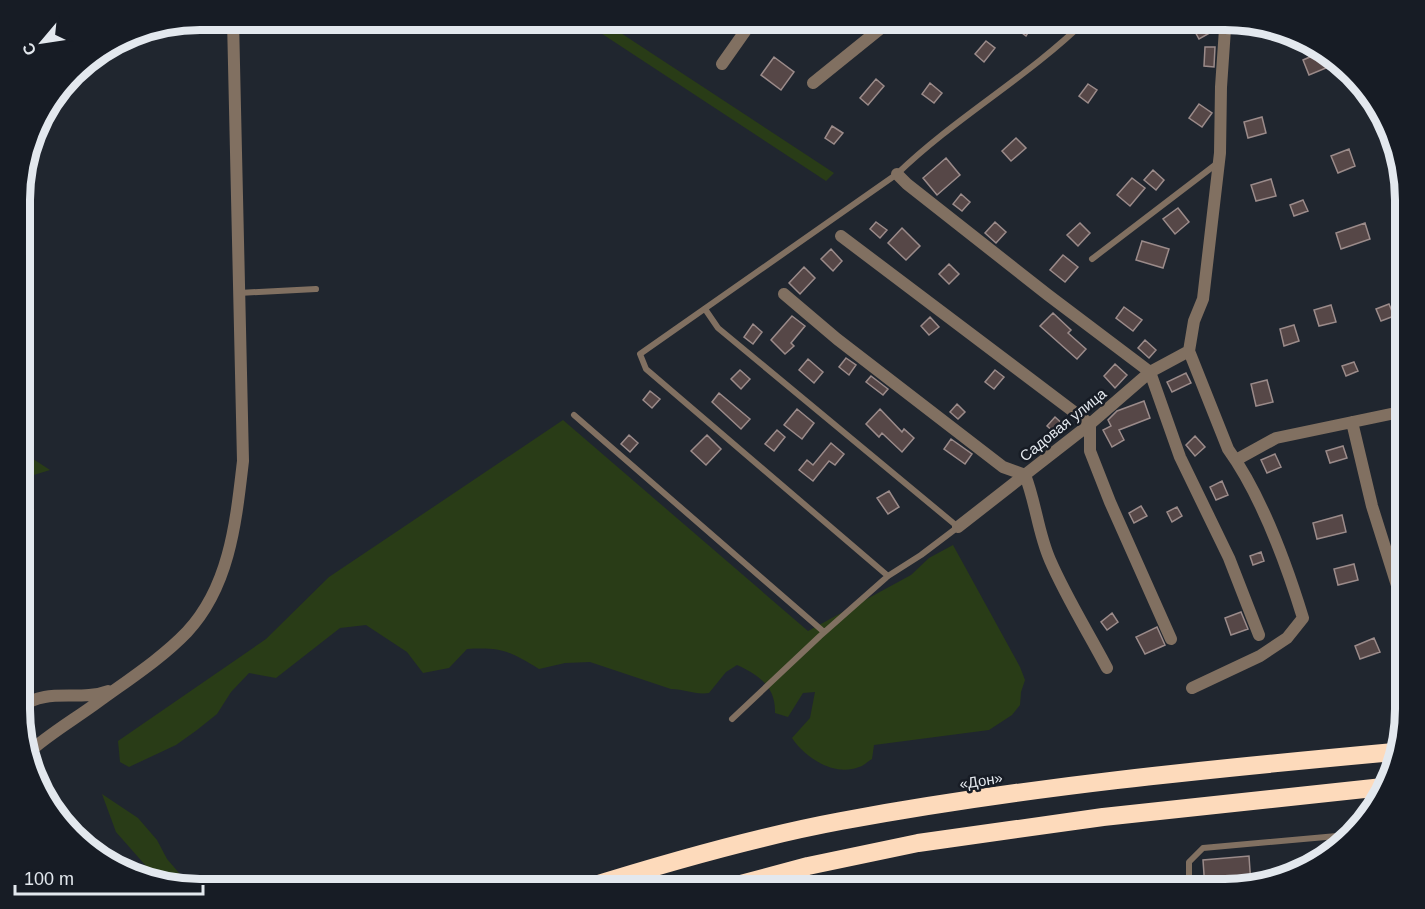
<svg xmlns="http://www.w3.org/2000/svg" width="1425" height="909" font-family="Arial,sans-serif">
<style>
.green{fill:#293c17}
.building{fill:#564747;stroke:#9b8b8a;stroke-width:1.5}
.lines{fill:none;stroke-linecap:round;stroke-linejoin:round}
.lane{stroke:#817061;stroke-width:6}
.street{stroke:#817061;stroke-width:12}
.highway{stroke:#fddabb;stroke-width:18}
.labels{text-anchor:middle;stroke-width:5;stroke-linejoin:round;paint-order:stroke}
.street-label{font-size:15px;fill:#e3e8ee;stroke:#171c25}
.rim{fill:none;stroke:#e3e8ee;stroke-width:8}
</style>
<rect width="100%" height="100%" fill="#20262f"/>
<path class="green" d="M581,20H601L834,173L826,181Z
M563,420L808,631L911,575L929,558L953,545L1020,667L1025,680L1021,692L1020,705L1012,715L989,730L874,745L872,759C868,761 864,766 859,767C835,777 805,758 792,738L810,718L815,692L803,693L788,717L775,713C776,687 759,675 737,665L726,672L709,693C695,695 685,689 671,689L590,662L565,663L539,669C510,651 501,647 467,649L449,668L423,673L407,652L366,625L340,628L276,678L249,673L231,692L217,714L197,730L176,745L129,767L120,762L118,741L266,639L329,577Z
M21,451L50,470L21,479Z
M102,794L138,818L157,840L167,859L192,888L161,883L116,832Z"/>
<path class="building" d="M689,20H718L708,33Z
M1019,20H1029L1034,23L1026,36L1014,27Z
M1209,20L1215,30L1199,39L1193,28Z
M986,41L995,48L984,62L975,54Z
M1205,47H1215L1214,67L1204,66Z
M1326,50L1338,63L1309,75L1303,60Z
M774,57L794,72L781,90L761,75Z
M876,79L884,86L868,105L860,98Z
M930,83L942,93L934,103L922,94Z
M1088,84L1097,90L1088,103L1079,96Z
M1199,104L1212,113L1202,127L1189,118Z
M1262,117L1266,133L1248,138L1244,122Z
M832,126L843,133L834,144L825,138Z
M1016,138L1026,148L1011,161L1002,151Z
M1349,149L1355,166L1338,173L1331,156Z
M946,158L960,175L937,195L923,178Z
M1153,170L1164,180L1156,190L1144,180Z
M1132,178L1145,188L1130,206L1117,195Z
M1271,179L1276,196L1256,201L1251,185Z
M961,194L970,202L962,211L953,204Z
M1303,200L1308,211L1294,216L1290,205Z
M1178,208L1189,222L1175,234L1163,219Z
M876,222L887,230L880,238L870,229Z
M995,222L1006,232L996,243L985,233Z
M1080,223L1090,233L1078,246L1067,235Z
M1365,223L1370,239L1341,249L1336,233Z
M902,228L920,246L906,260L888,243Z
M1142,241L1169,249L1163,268L1136,260Z
M831,249L842,261L833,271L821,259Z
M1063,255L1078,267L1065,282L1050,270Z
M949,264L959,274L949,284L939,274Z
M804,267L815,278L800,294L789,283Z
M1389,304L1394,316L1381,321L1376,309Z
M1331,305L1336,322L1319,326L1314,310Z
M1124,307L1142,320L1133,331L1116,318Z
M1053,313L1071,330L1068,333L1086,349L1077,359L1040,326Z
M792,316L805,326L791,343L794,346L785,354L771,340Z
M930,317L939,327L929,335L921,326Z
M753,324L762,332L753,344L744,337Z
M1294,325L1299,341L1284,346L1280,329Z
M1145,340L1156,350L1149,358L1138,348Z
M846,358L856,365L849,375L839,367Z
M808,359L823,372L814,383L799,370Z
M1354,362L1358,371L1346,376L1342,366Z
M1115,364L1127,375L1115,388L1104,376Z
M740,370L750,379L741,389L731,379Z
M995,370L1004,377L994,389L985,382Z
M1186,373L1191,383L1172,392L1167,382Z
M871,376L888,389L883,395L866,382Z
M1267,380L1273,402L1256,406L1251,384Z
M650,391L660,399L652,408L643,400Z
M719,393L750,419L741,429L712,402Z
M1144,401L1150,418L1119,430L1124,440L1112,447L1103,430L1111,426L1108,420L1117,411Z
M957,404L965,412L958,419L950,412Z
M797,409L814,423L802,439L784,425Z
M880,409L902,432L904,429L914,438L902,452L882,433L879,437L866,424Z
M1055,417L1064,425L1056,434L1047,426Z
M777,430L785,437L774,451L765,444Z
M629,435L638,443L630,452L621,444Z
M707,435L721,449L706,465L691,451Z
M1195,436L1205,447L1195,456L1186,445Z
M951,439L972,454L965,464L944,449Z
M831,443L844,454L835,465L829,461L813,481L799,470L807,460L813,465Z
M1343,446L1347,458L1330,463L1326,451Z
M1275,454L1281,467L1267,473L1261,460Z
M1222,481L1228,495L1216,500L1210,487Z
M889,491L899,507L888,514L877,498Z
M1141,506L1147,516L1134,523L1129,513Z
M1177,507L1182,516L1172,522L1167,512Z
M1342,515L1346,532L1317,539L1313,523Z
M1261,552L1264,561L1253,565L1250,556Z
M1354,564L1358,580L1338,585L1334,569Z
M1241,612L1248,629L1231,635L1225,618Z
M1112,613L1118,622L1107,630L1101,622Z
M1157,627L1165,645L1145,654L1136,637Z
M1374,638L1380,652L1360,659L1355,646Z
M1249,856L1251,885L1237,889H1205L1203,860Z"/>
<g class="lines">
<path class="lane" d="M1092,259L1219,162
M239,293L316,289
M705,309L718,328L958,527L921,555L888,576L820,636L732,719
M574,415L824,632
M888,576L646,369L640,354L897,174C956,117 1028,77 1086,20
M772,889L789,878
M1189,889V862L1203,848L1348,835"/>
<path class="street" d="M722,64L753,20
M813,83L891,20
M897,174L907,184L1048,295L1150,372L1180,457L1229,558L1259,635
M841,236L1090,424V451L1110,502L1171,639
M784,294L837,339L1003,467L1025,475C1036,503 1038,533 1050,560C1066,597 1088,632 1107,668
M1352,422L1372,506L1405,611
M1236,460L1276,438L1405,411
M958,527L1090,424L1150,372L1189,351
M1192,688L1260,656L1287,638L1303,618C1286,563 1262,496 1228,449L1189,351L1194,321L1203,299L1220,153L1221,87L1225,29L1222,20
M21,707C47,687 79,702 108,691
M28,753C49,734 75,719 98,702C128,680 161,659 187,632C230,586 236,521 243,461L233,20"/>
<path class="highway" d="M582,889C665,863 755,837 841,821C1024,787 1209,769 1394,752
M722,889L808,866L918,843L1103,817L1383,787"/>
</g>
<g class="labels">
<g class="street-label">
<text transform="translate(1063 425) rotate(-39)" y="5">Садовая улица</text>
<text transform="translate(981 781) rotate(-9)" y="5">«Дон»</text>
</g>
</g>
<path d="M0 0H1425V909H0ZM200 30H1225A170 170 0 0 1 1395 200V709A170 170 0 0 1 1225 879H200A170 170 0 0 1 30 709V200A170 170 0 0 1 200 30Z" fill="#171c25" fill-rule="evenodd"/>
<path class="rim" d="M200 30H1225A170 170 0 0 1 1395 200V709A170 170 0 0 1 1225 879H200A170 170 0 0 1 30 709V200A170 170 0 0 1 200 30Z"/>
<g transform="translate(42 42) rotate(241)" stroke="#171c25" stroke-width="4.5" paint-order="stroke">
<path d="M0-4.5L10 22L0 15L-10 22Z" fill="#e3e8ee"/>
<text y="-9" font-size="16" font-weight="bold" text-anchor="middle" fill="#e3e8ee">С</text>
</g>
<path d="M15 885v9h188v-9" fill="none" stroke="#e3e8ee" stroke-width="3"/>
<text x="24" y="885" font-size="18" fill="#e3e8ee" stroke="#171c25" stroke-width="4.5" paint-order="stroke">100 m</text>
</svg>
